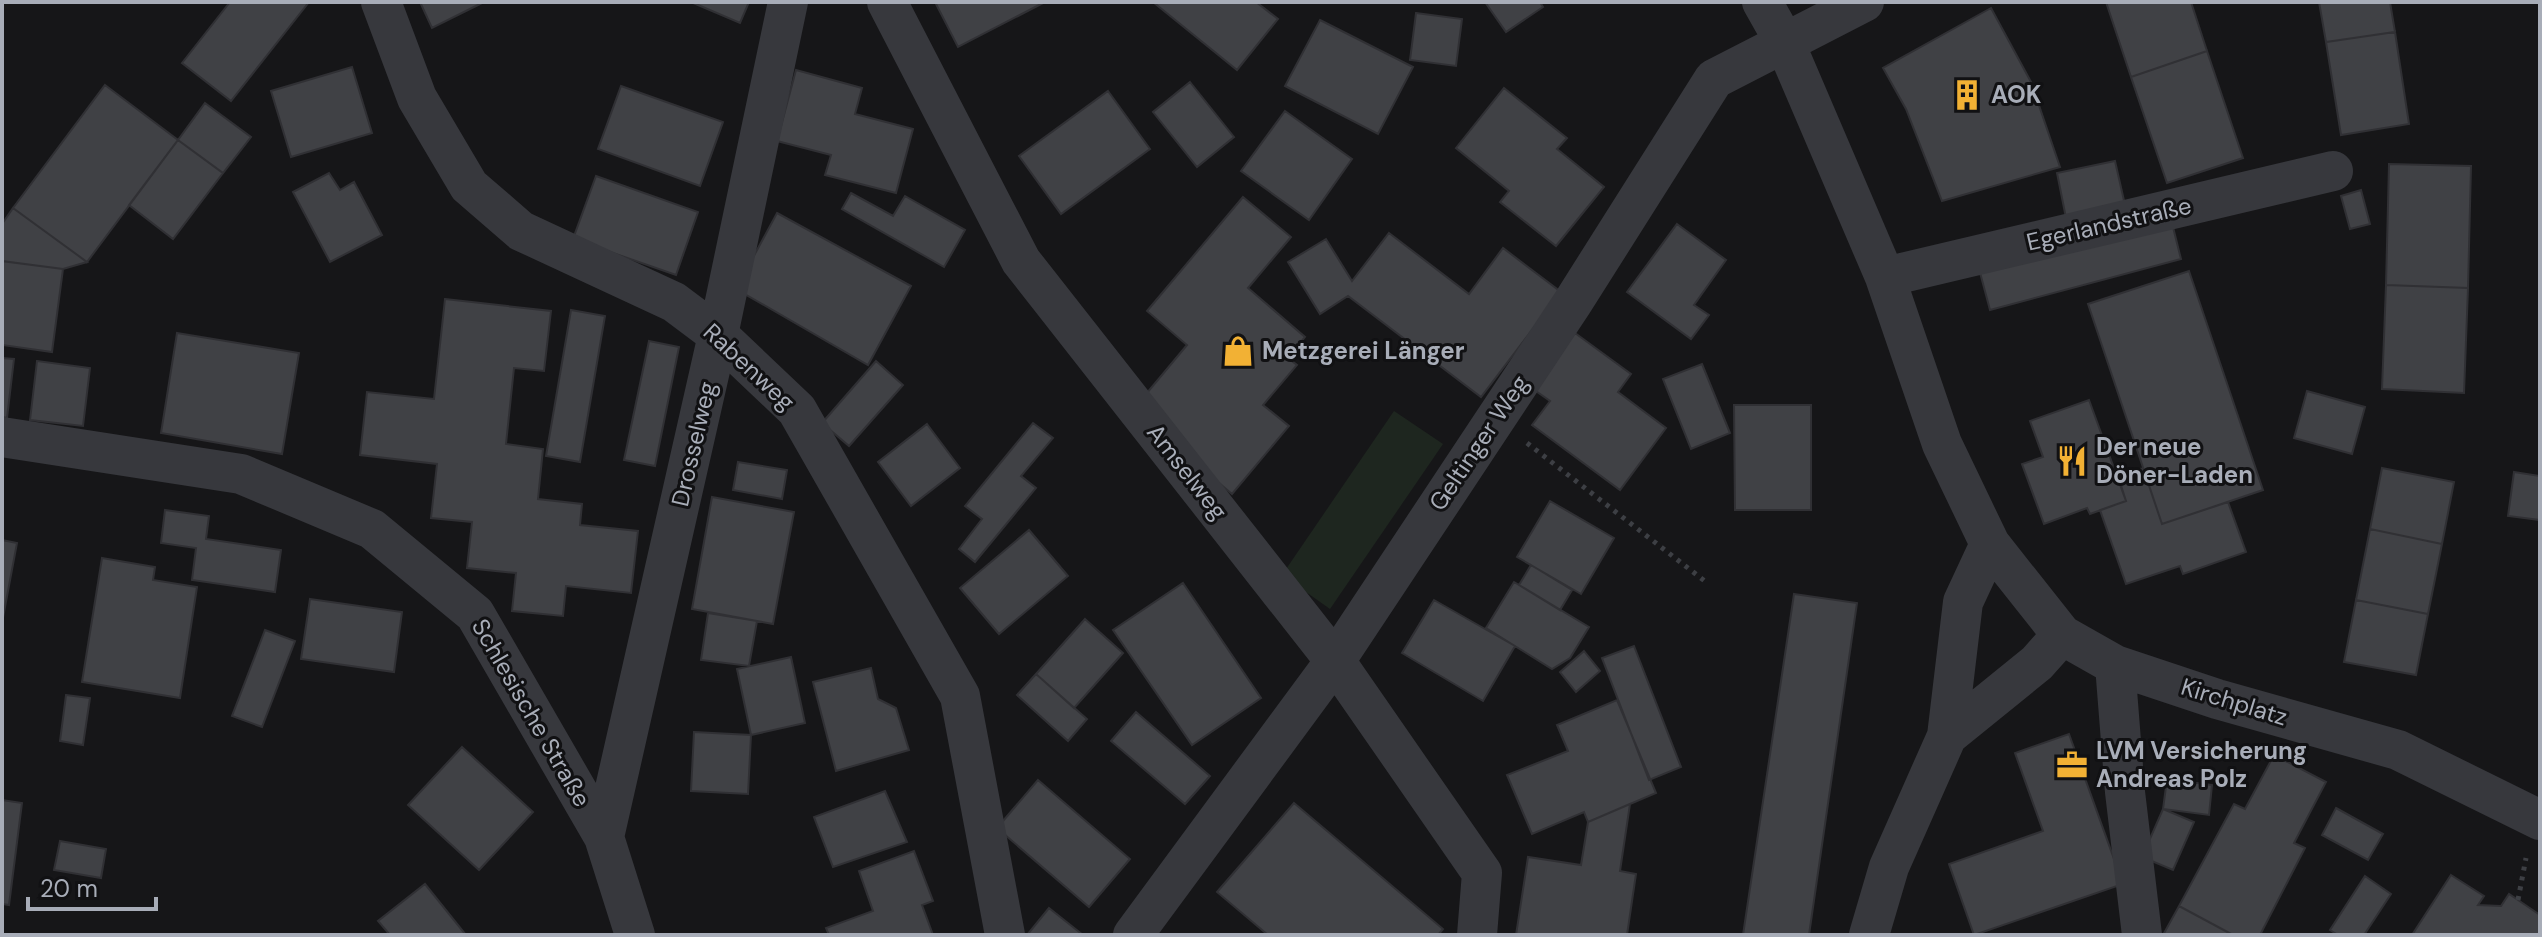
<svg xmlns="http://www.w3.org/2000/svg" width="2542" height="937" font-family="'DM Sans',sans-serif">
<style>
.green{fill:#1e261f}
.building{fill:#404145;stroke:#303034;stroke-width:2}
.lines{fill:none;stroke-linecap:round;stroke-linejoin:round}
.path{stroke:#3d3f44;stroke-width:5;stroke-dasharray:4 6;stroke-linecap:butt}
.minor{stroke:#37383d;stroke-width:40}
.labels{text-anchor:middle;stroke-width:6;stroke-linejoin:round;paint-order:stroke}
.poi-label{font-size:24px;font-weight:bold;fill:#a8adb8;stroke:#111113;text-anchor:start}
.street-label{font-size:24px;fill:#a8adb8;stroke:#111113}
</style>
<rect width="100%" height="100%" fill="#161618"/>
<path class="green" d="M1394,411L1443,444L1330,609L1282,575Z"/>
<path class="building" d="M230,2H309L231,101L182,63Z
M420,2H484L432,28Z
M691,2H749L740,23Z
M935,2H1045L958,47Z
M1153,2H1256L1278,19L1237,70Z
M1485,2H1540L1543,7L1506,32Z
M2106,2H2191L2207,51L2131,77Z
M2319,2H2390L2395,32L2326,42Z
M1991,8L2031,82L2060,167L1942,201L1906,109L1883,68Z
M1416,13L1462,19L1456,66L1410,60Z
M1320,20L1413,67L1378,134L1285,86Z
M2395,32L2409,124L2341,135L2326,42Z
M2207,51L2243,158L2167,183L2131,77Z
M352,67L372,133L291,157L271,91Z
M796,70L862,88L855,114L913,129L896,193L825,175L831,155L777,141Z
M1190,82L1234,137L1197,167L1153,112Z
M105,85L178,140L87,262L13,208Z
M621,86L723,122L700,186L598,149Z
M1504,88L1567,138L1557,149L1604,187L1556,246L1500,202L1509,191L1456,148Z
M1108,91L1150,149L1061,214L1019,156Z
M205,103L251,137L223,173L178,140Z
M1285,111L1352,159L1309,220L1241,171Z
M178,140L223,173L173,239L129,205Z
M2115,161L2125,205L2066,218L2057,173Z
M2389,164L2471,166L2468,288L2386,285Z
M329,173L340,190L354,182L382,235L330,262L293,192Z
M596,176L698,212L676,275L573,239Z
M2361,190L2370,224L2350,229L2341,196Z
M851,193L893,216L905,196L965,230L944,267L842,209Z
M1243,197L1291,237L1248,288L1305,337L1288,358L1297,365L1263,405L1289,426L1232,494L1174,445L1141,400L1187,345L1147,311Z
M13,208L87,262L63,269L2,261V224Z
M777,213L911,286L868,365L736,289Z
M2170,215L2181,259L1990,310L1978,265Z
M1677,224L1726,260L1694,305L1709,315L1691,339L1627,292Z
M1389,233L1469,294L1503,248L1561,292L1481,397L1348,296L1320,314L1288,262L1326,239L1352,281Z
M2,261L63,269L52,352L2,345Z
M2189,271L2263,490L2162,524L2088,304Z
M2386,285L2468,288L2464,393L2382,389Z
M445,299L551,311L544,371L514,368L506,444L543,449L538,499L582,504L580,525L638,531L631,593L566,586L563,616L512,611L516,573L467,568L472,522L431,518L437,464L360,455L367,392L434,399Z
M571,310L605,316L580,462L546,456Z
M177,333L299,353L282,454L161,433Z
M1575,333L1631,374L1618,392L1666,428L1620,490L1532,425L1550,401L1533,389Z
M649,341L679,347L655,466L624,460Z
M2,358L14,359L7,418L2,417Z
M37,361L90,368L83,426L30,420Z
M876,361L903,385L849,446L822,423Z
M1702,364L1730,433L1691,449L1663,379Z
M2307,391L2365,407L2352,454L2294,438Z
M2089,400L2126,501L2090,514L2087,508L2044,524L2022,464L2043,457L2030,421Z
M1734,405H1811V510H1735Z
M1033,423L1053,438L1021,476L1036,488L975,562L959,549L982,519L965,506Z
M927,424L960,468L911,506L878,462Z
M738,462L787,470L782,499L733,490Z
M2143,468L2162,524L2228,502L2246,552L2183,574L2180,566L2126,584L2100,510L2126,501L2118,476Z
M2382,468L2454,482L2442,544L2370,529Z
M2514,472L2540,476V520L2508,516Z
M712,497L794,512L773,624L692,609Z
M1550,501L1614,538L1581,594L1517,557Z
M165,510L209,516L206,539L281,550L275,592L192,580L196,548L161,543Z
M2370,529L2442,544L2428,614L2356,600Z
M1029,530L1068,576L999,634L960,588Z
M2,540L17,543L2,623Z
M102,558L155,567L153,580L197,587L180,698L82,682Z
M1531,565L1572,590L1560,610L1519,585Z
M1514,582L1589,627L1570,658L1552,669L1486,628Z
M1183,583L1261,698L1192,745L1113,630Z
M1794,594L1857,603L1809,935H1743Z
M310,599L402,612L394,672L301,659Z
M1434,600L1515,646L1483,701L1402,653Z
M2356,600L2428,614L2416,675L2344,662Z
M708,613L757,621L749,666L701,660Z
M1085,619L1123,653L1074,708L1036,674Z
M265,630L295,641L262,727L232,716Z
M1634,646L1681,767L1649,780L1602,658Z
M1584,651L1600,671L1576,692L1560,672Z
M791,657L805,723L751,735L737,669Z
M871,668L878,699L896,708L909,750L836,771L813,682Z
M1036,674L1087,719L1068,741L1017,695Z
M66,695L90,698L83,745L60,741Z
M1617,700L1656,793L1588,822L1584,812L1532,834L1507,775L1568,751L1557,725Z
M1136,712L1210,776L1185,804L1111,741Z
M694,732L751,735L748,794L691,791Z
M2069,734L2123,884L1974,935L1949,864L2043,831L2015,753Z
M462,747L533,812L479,870L408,805Z
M2274,755L2326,782L2294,843L2305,848L2260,935H2233L2179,906L2234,804L2245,809Z
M2167,779L2212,785L2209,815L2163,809Z
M1038,780L1130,859L1089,907L997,828Z
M885,791L907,842L833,867L814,817Z
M2,800L22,803L9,905L2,904Z
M1294,803L1443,929L1438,935H1268L1217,892Z
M1630,804L1620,871L1636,874L1627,935H1516L1528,857L1581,865L1588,822Z
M2336,808L2383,834L2368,860L2322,835Z
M2163,809L2194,822L2173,870L2142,857Z
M60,841L106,849L101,878L54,870Z
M914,851L933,901L922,905L933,935H829L826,928L873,911L859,871Z
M2451,875L2484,896L2478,905L2501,906L2509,894L2518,900L2540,915V935H2412Z
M2365,876L2391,894L2364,935H2338L2330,930Z
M425,884L466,935H390L378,921Z
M2179,906L2233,935H2163Z
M1049,908L1083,935H1027Z"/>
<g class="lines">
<path class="path" d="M1527,443L1706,582
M2518,900L2526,858"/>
<path class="minor" d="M381,2L417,98L469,186L521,231L674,302L718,335L797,410L960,696L1005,935
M887,2L1021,261L1335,661L1482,873L1477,935
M1762,2L1784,41L1885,277L1942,444L1990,544L2062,635L2115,665L2217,699L2398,750L2540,820
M1885,277L2333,171
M2,437L241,474L372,529L475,614L604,837L635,935
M2115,665L2125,792L2142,935
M1947,736L2037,663L2062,635
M604,837L718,335L788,2
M1133,935L1335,661L1573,302L1714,79L1864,2
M1869,935L1889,867L1947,736L1963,602L1990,544"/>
</g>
<defs>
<symbol id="building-bare" viewBox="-9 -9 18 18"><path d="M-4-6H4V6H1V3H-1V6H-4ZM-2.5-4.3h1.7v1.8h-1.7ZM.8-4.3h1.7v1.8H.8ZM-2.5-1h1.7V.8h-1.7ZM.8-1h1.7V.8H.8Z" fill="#f2b134" stroke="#111113" stroke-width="2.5" paint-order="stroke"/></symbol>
<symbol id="shop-bare" viewBox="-9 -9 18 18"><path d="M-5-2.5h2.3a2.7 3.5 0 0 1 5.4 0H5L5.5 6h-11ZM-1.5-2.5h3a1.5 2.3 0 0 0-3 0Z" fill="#f2b134" stroke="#111113" stroke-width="2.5" paint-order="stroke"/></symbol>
<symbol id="restaurant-bare" viewBox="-9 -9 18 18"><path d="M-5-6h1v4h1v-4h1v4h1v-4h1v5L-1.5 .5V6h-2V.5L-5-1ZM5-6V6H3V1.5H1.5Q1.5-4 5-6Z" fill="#f2b134" stroke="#111113" stroke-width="2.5" paint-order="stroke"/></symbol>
<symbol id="office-bare" viewBox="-9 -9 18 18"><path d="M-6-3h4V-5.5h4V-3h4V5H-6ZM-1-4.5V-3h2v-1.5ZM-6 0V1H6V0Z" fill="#f2b134" stroke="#111113" stroke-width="2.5" paint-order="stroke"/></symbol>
</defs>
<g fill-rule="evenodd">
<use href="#building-bare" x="1945" y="73" width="44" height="44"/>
<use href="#shop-bare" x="1216" y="329" width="44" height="44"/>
<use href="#restaurant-bare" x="2050" y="439" width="44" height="44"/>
<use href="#office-bare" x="2050" y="743" width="44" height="44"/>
</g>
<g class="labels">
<g class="poi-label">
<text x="1991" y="103">AOK</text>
<text x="1262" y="359">Metzgerei Länger</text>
<text x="2096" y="455">Der neue<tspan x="2096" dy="28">Döner-Laden</tspan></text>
<text x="2096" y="759">LVM Versicherung<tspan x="2096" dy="28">Andreas Polz</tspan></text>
</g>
<g class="street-label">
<text transform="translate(2109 224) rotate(-13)" y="8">Egerlandstraße</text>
<text transform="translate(749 367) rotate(43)" y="8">Rabenweg</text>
<text transform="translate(1479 443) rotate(-56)" y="8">Geltinger Weg</text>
<text transform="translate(694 444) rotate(-77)" y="8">Drosselweg</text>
<text transform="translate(1187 472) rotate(52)" y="8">Amselweg</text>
<text transform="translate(2234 702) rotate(17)" y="8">Kirchplatz</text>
<text transform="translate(531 713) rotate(60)" y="8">Schlesische Straße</text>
</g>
</g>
<rect width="2542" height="937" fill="none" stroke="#a8adb8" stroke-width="8"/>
<path d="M28 897v12h128v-12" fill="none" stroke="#a8adb8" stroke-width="4"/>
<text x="40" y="897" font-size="24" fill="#a8adb8" stroke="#111113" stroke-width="6" paint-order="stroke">20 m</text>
</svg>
